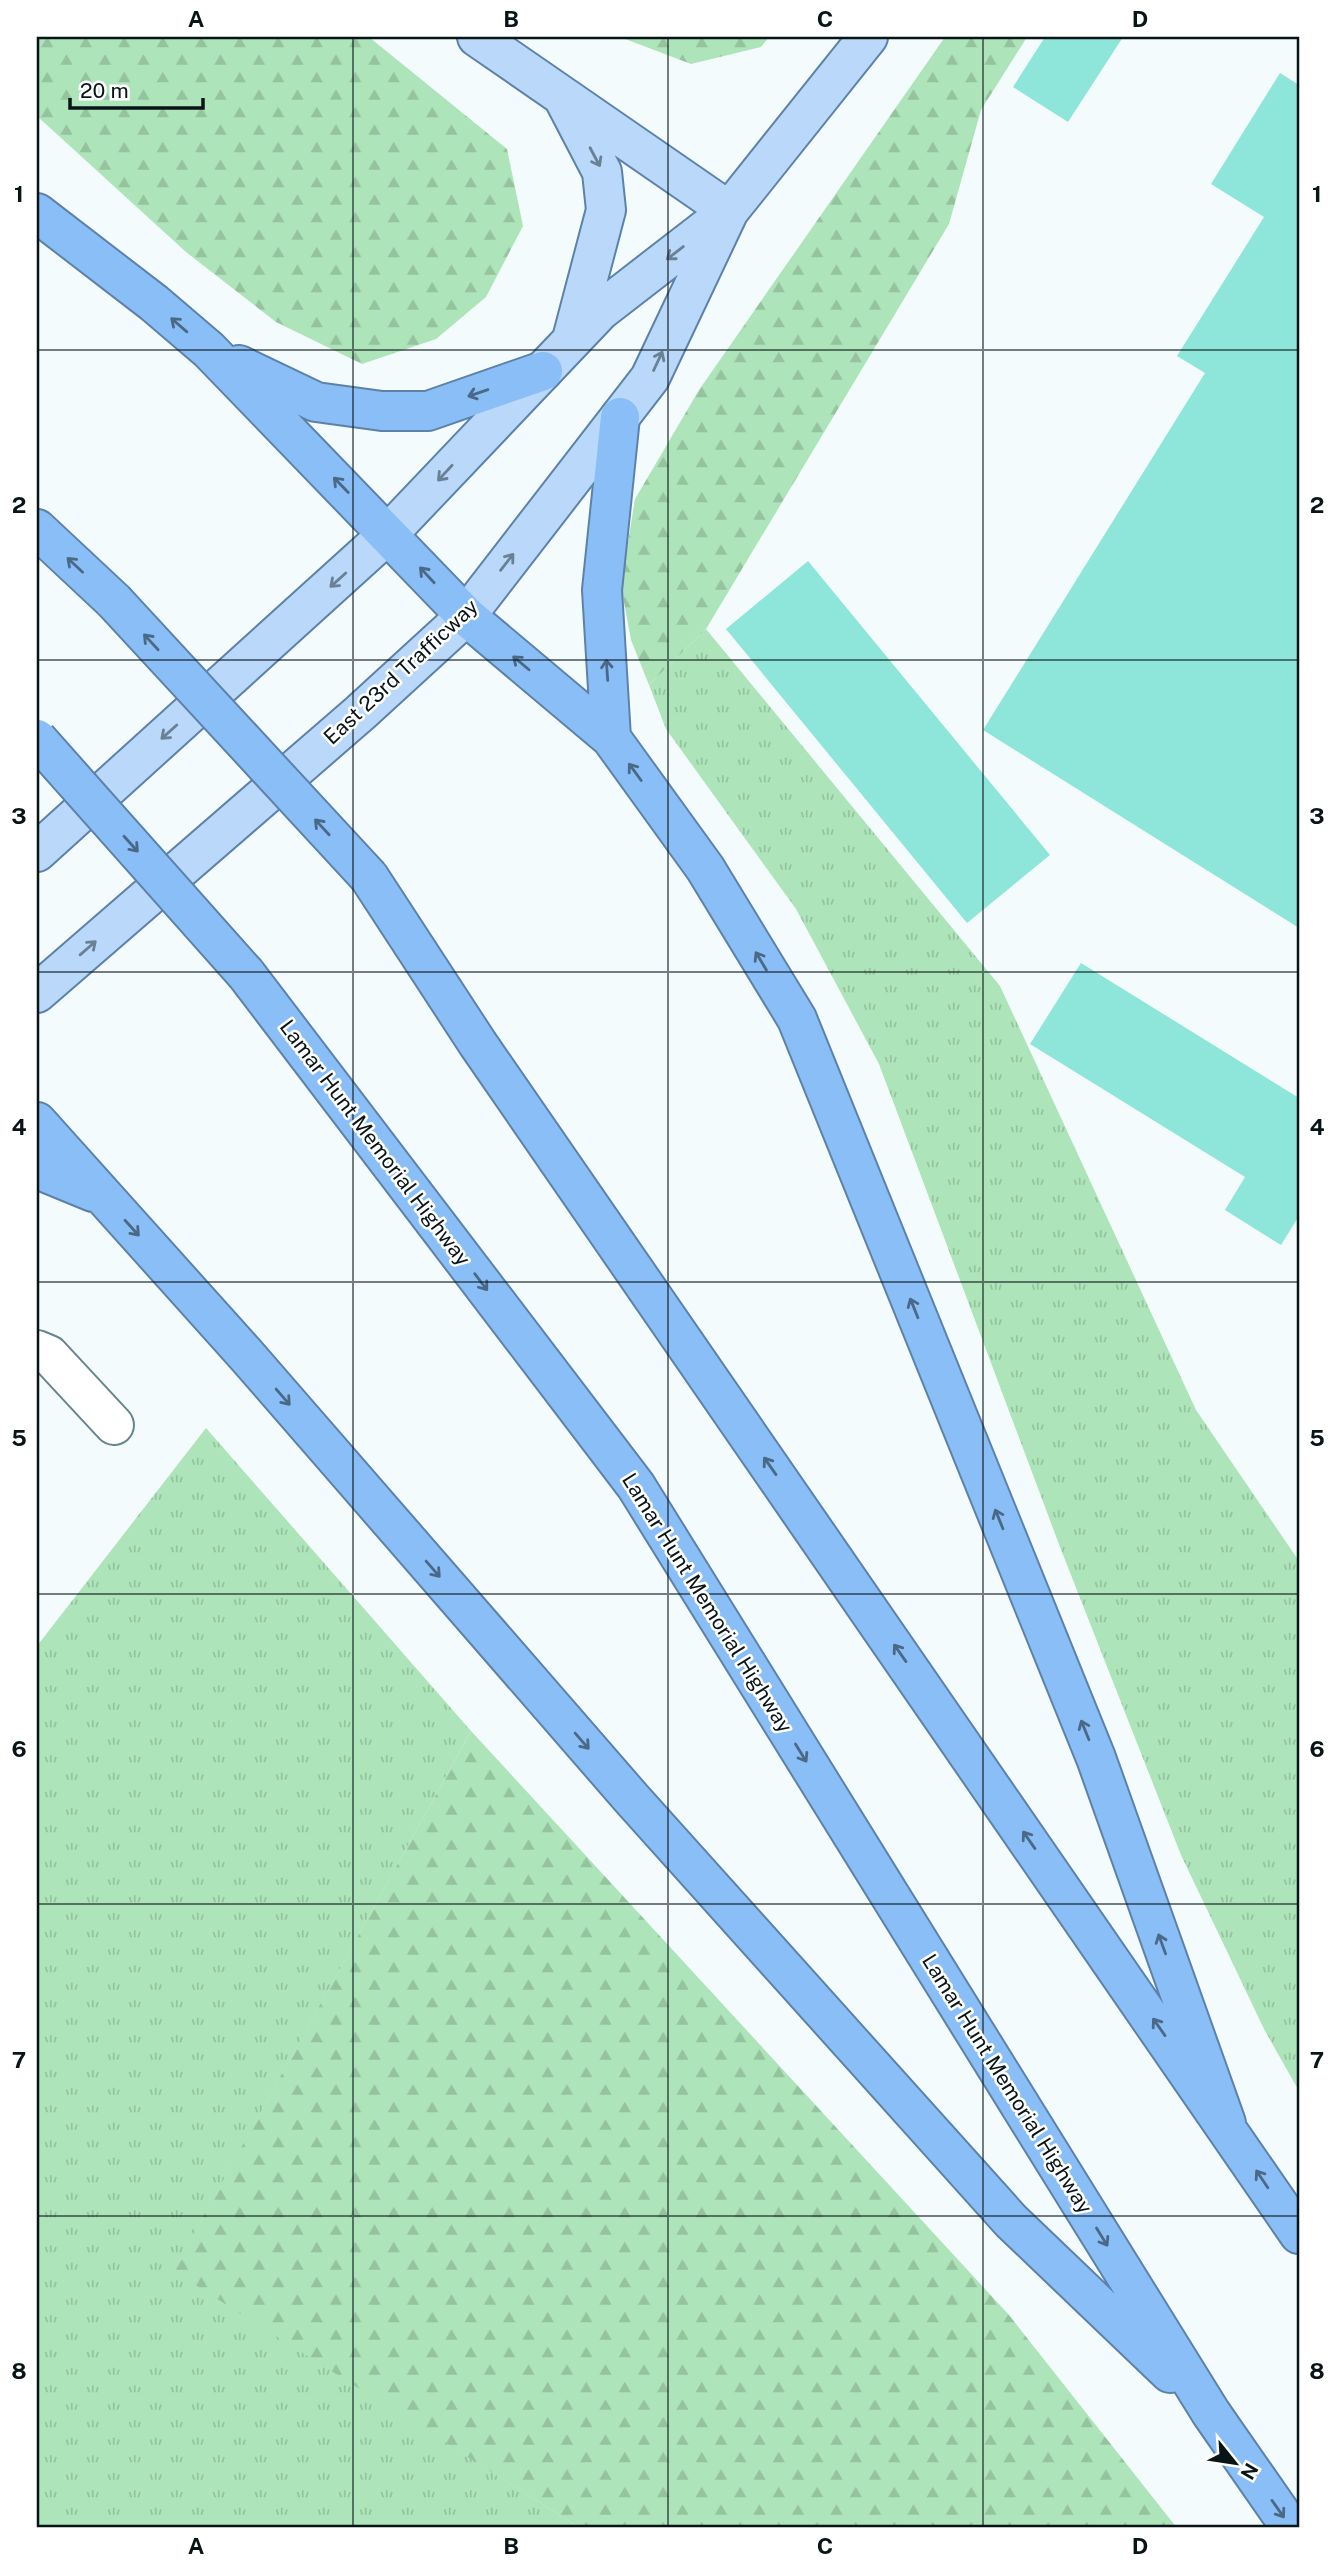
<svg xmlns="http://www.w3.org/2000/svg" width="1336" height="2565" font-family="'Public Sans',sans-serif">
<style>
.grass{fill:url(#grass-tufts)}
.forest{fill:url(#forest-firs)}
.building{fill:#8de6d9}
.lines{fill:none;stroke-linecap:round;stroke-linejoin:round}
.minor-casing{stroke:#67858d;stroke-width:42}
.major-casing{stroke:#5d82a9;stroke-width:42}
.highway-casing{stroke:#5d82a9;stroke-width:42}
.minor{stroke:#fff;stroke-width:38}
.major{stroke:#b9d8fa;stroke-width:38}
.highway{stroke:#8abef7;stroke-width:38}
.highway-bridge-casing{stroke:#5d82a9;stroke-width:42;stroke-linecap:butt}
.highway-bridge{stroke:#8abef7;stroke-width:38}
.oneway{stroke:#6a8094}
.oneway2{stroke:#4a6987}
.grid{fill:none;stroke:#091417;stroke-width:2;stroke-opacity:0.55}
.labels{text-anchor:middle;stroke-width:5;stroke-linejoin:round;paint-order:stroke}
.street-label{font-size:21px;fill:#091417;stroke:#fff}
.neatline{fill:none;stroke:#091417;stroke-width:2.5}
.grid-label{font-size:23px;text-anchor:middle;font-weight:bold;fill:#091417}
</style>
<defs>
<pattern id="grass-tufts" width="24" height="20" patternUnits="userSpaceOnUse" patternTransform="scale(1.75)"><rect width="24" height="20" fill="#aee4b9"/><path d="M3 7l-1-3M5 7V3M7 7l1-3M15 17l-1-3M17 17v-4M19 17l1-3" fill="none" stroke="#94c39e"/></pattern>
<pattern id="forest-firs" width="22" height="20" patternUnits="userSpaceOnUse" patternTransform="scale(1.75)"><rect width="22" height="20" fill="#aee4b9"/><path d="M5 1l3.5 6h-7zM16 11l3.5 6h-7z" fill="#94c39e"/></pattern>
</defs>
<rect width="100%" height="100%" fill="#f4fbfc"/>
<path class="grass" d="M706,629L1000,986L1196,1410L1299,1561V2091L1264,2029L1181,1855L1060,1547L879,1064L796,909L666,729L649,685Z
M206,1428L471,1731L174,2270L580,2528H37V1646Z"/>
<path class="forest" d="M37,37H369L507,149L523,226L486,297L436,339L362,364L276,322L186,252L37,116Z
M620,37H769L761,47L691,64Z
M945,37H1027L981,110L949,224L706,629L649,685L631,640L621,586L635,499L699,390Z
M471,1731L1009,2315L1177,2528H580L173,2271Z"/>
<path class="building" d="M1045,37H1123L1068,122L1013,87Z
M1280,73L1299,85V928L983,730L1205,373L1177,356L1264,217L1211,184Z
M808,561L1050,855L967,923L726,629Z
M1081,963L1299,1098V1216L1281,1245L1225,1210L1245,1177L1030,1044Z"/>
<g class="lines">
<defs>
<path id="minor" d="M37,1350L49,1355L114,1425"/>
<path id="major" d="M477,37L729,211
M565,101L602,172L606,210L572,339
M37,852L388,534L600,311L724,215
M37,993L360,713L466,616L650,378L729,211L868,37"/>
<path id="highway" d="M37,213L154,303L209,350L466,616L611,738L705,868L797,1019L1096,1758L1226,2123
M239,365L316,402L382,411H428L543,371
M37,529L114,601
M611,738L602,590L620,417
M369,877L478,1044L1299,2234
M246,974L636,1486L1211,2413L1291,2528
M37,1122L247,1356L632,1799L1011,2221L1170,2373
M37,1169L93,1192"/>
</defs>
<use href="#minor" class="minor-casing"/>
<use href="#major" class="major-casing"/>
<use href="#highway" class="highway-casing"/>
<use href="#minor" class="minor"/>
<use href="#major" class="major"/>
<use href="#highway" class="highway"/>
<defs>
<path id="highway-bridge" d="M114,601L369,877
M37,739L246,974"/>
</defs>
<use href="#highway-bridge" class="highway-bridge-casing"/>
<use href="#highway-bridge" class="highway-bridge"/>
</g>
<defs><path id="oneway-shaft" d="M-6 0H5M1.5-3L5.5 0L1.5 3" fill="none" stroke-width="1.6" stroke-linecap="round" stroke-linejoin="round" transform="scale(1.75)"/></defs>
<g class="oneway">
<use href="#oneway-shaft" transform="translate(595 157) rotate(62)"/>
<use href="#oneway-shaft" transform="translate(675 253) rotate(142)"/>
<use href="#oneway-shaft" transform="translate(658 361) rotate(-65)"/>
<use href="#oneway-shaft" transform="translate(445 473) rotate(133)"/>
<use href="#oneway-shaft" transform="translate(507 562) rotate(-52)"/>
<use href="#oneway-shaft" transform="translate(338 580) rotate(138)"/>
<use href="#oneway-shaft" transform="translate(169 732) rotate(138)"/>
<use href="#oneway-shaft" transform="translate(88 948) rotate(-41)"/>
</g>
<g class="oneway2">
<use href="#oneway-shaft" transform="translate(179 325) rotate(-139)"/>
<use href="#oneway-shaft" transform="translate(478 393) rotate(161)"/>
<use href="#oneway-shaft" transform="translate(341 485) rotate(-134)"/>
<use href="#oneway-shaft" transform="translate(75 565) rotate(-137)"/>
<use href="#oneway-shaft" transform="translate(427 575) rotate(-133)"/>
<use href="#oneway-shaft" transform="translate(151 642) rotate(-133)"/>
<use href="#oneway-shaft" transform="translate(521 663) rotate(-140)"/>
<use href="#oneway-shaft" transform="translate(607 670) rotate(-94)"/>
<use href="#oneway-shaft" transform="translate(635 772) rotate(-126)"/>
<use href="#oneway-shaft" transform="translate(322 827) rotate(-133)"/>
<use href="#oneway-shaft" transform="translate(131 844) rotate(48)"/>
<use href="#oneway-shaft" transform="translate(761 961) rotate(-121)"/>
<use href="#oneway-shaft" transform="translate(132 1228) rotate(48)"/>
<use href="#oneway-shaft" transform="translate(481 1282) rotate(53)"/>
<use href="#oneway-shaft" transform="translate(914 1308) rotate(-112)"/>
<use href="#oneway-shaft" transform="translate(283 1397) rotate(49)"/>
<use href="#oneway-shaft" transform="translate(770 1466) rotate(-125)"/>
<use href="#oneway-shaft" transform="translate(999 1519) rotate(-112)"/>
<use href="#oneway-shaft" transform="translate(433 1569) rotate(49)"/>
<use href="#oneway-shaft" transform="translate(900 1653) rotate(-125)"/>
<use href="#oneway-shaft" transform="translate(1085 1730) rotate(-112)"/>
<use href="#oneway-shaft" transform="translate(582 1741) rotate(49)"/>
<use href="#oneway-shaft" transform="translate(801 1753) rotate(58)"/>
<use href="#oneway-shaft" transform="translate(1029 1840) rotate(-125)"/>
<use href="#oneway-shaft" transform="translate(1162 1944) rotate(-110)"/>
<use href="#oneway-shaft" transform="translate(1159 2027) rotate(-125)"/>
<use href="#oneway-shaft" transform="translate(1262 2179) rotate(-124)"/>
<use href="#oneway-shaft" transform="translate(1102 2237) rotate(58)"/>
<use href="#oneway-shaft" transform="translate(1278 2509) rotate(55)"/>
</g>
<path class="grid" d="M353,37V2528M668,37V2528M983,37V2528M37,350H1299M37,660H1299M37,972H1299M37,1282H1299M37,1594H1299M37,1904H1299M37,2216H1299"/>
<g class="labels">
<g class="street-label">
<text transform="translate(401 672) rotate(-43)" y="7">East 23rd Trafficway</text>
<text transform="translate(375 1143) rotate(53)" y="7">Lamar Hunt Memorial Highway</text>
<text transform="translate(707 1603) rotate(58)" y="7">Lamar Hunt Memorial Highway</text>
<text transform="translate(1007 2084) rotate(58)" y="7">Lamar Hunt Memorial Highway</text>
</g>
</g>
<rect width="1336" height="2565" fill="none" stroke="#ffffff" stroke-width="77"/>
<g transform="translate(1235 2463) rotate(120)" stroke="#ffffff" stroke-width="5" paint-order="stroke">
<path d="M0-5L12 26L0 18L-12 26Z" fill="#091417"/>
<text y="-10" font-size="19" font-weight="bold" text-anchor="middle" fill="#091417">N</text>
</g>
<path d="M70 98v10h133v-10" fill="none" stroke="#091417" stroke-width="3.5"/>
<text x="80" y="98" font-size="21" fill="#091417" stroke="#ffffff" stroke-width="5" paint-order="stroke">20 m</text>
<rect x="38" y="38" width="1260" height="2488" class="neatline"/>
<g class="grid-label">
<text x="196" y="27">A</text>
<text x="511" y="27">B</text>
<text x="825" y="27">C</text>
<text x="1140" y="27">D</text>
<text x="19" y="202">1</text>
<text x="1317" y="202">1</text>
<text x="19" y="513">2</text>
<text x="1317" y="513">2</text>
<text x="19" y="824">3</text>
<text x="1317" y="824">3</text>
<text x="19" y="1135">4</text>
<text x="1317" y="1135">4</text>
<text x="19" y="1446">5</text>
<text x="1317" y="1446">5</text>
<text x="19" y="1757">6</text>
<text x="1317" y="1757">6</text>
<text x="19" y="2068">7</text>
<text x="1317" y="2068">7</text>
<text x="19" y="2379">8</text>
<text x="1317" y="2379">8</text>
<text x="196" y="2554">A</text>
<text x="511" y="2554">B</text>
<text x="825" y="2554">C</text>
<text x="1140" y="2554">D</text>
</g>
</svg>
